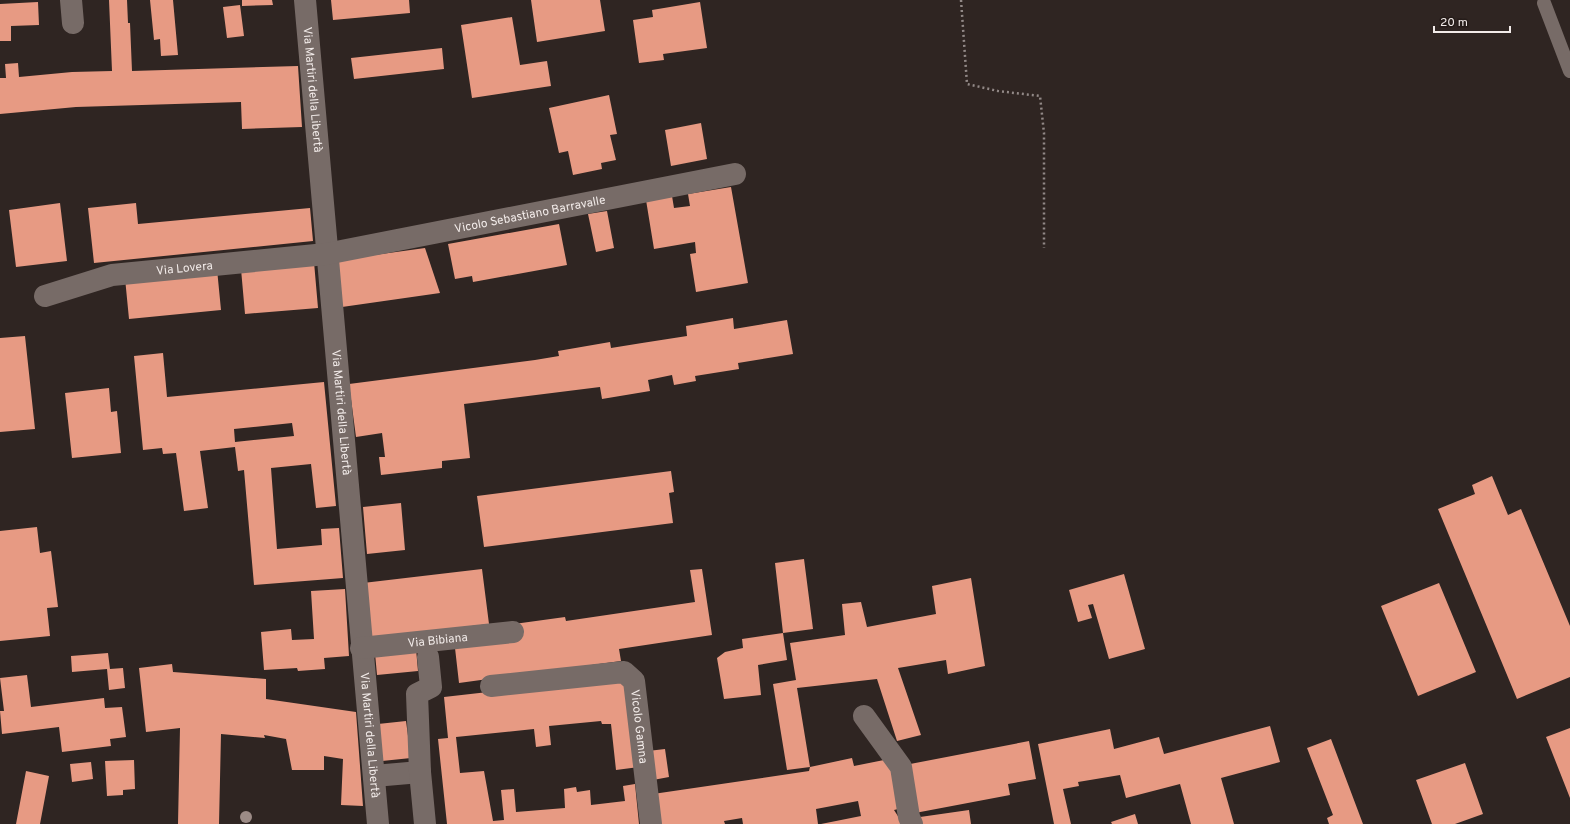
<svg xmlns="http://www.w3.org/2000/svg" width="1570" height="824" font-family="Overpass,sans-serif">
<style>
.building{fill:#e79a83;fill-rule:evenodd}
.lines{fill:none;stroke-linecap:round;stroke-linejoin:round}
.path{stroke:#928987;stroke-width:2.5;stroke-dasharray:2 3;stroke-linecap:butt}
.service{stroke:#776b67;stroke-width:14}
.minor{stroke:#776b67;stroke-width:22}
.tree{fill:#9c8b86}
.labels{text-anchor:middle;stroke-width:4;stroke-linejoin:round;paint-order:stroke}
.street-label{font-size:12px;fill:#f2ebe9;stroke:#251c19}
</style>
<rect width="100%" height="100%" fill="#2f2522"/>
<path class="building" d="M109,0H127L128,23H130L132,71L298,66L302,127L242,129L241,102L76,107L0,114V78H6L5,64L18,63L19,77L72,72L112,71Z
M150,0H173L178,55L161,56L160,39L154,40Z
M242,0H272L273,5L242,6Z
M331,0H409L410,13L333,20Z
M531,0H600L605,31L537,42Z
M38,2L39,25L11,26V41H0V4Z
M700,2L707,48L663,54L664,60L639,63L633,20L653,17L652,10Z
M240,5L244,36L227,38L223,7Z
M512,17L520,65L547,61L551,86L472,98L461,25Z
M442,48L444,69L354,79L351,58Z
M609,95L617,134L610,135L616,160L601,163L602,169L573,175L568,151L559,153L549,108Z
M701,123L707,159L671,166L665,130Z
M731,187L748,283L696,292L690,254L696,253L695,242L654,249L646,200L672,196L674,208L690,206L688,194Z
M60,203L67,261L16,267L9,210Z
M136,203L138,224L310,208L313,241L94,263L88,208Z
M607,211L614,248L596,252L588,214Z
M559,224L567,265L473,282L472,276L455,279L448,244Z
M425,248L440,293L342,307L338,260Z
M314,262L318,308L245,314L241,269Z
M217,269L221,310L129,319L125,278Z
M733,318L734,329L787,320L793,354L738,363L739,369L695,376L696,381L674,385L672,375L648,380L650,391L602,399L600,387L464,404L470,458L442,461V468L381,475L379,457H385L382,433L356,437L349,384L535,360L559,356L558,351L610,342L611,348L642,343L687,336L686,326Z
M25,336L35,429L0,432V338Z
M163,353L167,397L324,382L336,506L316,508L311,464L271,468L277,549L322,545L321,529L339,528L343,578L254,585L244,470L238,471L235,447L200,451L208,508L184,511L176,453L163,454L162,448L143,450L134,356ZM292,423L294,436L235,442L234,429Z
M109,388L111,412L117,411L121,453L72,458L65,393Z
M671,471L674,492L669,493L673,523L484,547L477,496Z
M1492,476L1508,515L1521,509L1570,626V677L1517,699L1438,509L1475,494L1472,485Z
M401,503L405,550L367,554L363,507Z
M37,527L40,553L51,551L58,607L47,608L50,636L0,641V531Z
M804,559L813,629L783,633L775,563Z
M482,569L489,624L370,638L363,583Z
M702,569L712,635L619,649L621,661L459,683L455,648L514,624L565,617L566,621L695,602L690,570Z
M1124,574L1145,649L1109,659L1093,604L1088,605L1092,618L1078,622L1069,590Z
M971,578L985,666L948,674L946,660L898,668L921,735L897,741L877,679L797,688L810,767L787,770L773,684L796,680L790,643L845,635L842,604L861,602L867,627L936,614L932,586Z
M1439,583L1476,672L1418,696L1381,606Z
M345,589L349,656L324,658L325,669L298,671L297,668L264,670L261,632L291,629L292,640L314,639L311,591Z
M783,633L787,660L758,665L761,695L724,699L717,658L725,652L743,648L742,639Z
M416,649L418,671L377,675L375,653Z
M108,653L110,669L123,668L125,688L109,690L107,669L72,672L71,656Z
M172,664L173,672L266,679V699L356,712L363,806L341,805L343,759L324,756V770H292L286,739L264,735L265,738L221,734L219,824H178L180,728L146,732L139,668Z
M27,675L31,707L104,698L105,708L122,707L126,737L110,739L111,746L62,752L59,727L2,734L0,711H4L0,678Z
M628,676L639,767L616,770L611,724H602L601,721L549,726L551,745L536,747L534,729L456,737L460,773L484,771L493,821L504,820L501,790L514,789L516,812L565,808L564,789L576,787L577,792L590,790L591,805L625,801L623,786L635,784L639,824H447L438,739L448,738L444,697Z
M406,721L411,758L382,761L378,724Z
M1270,726L1280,762L1221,778L1234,824H1191L1180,784L1126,798L1120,775L1078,782L1079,786L1063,789L1071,824H1054L1038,744L1110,729L1114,749L1159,737L1164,754Z
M1570,728V798L1546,737Z
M1331,739L1363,824H1329L1327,818L1333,815L1307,748Z
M1029,741L1036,779L1008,784L1010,795L915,813L905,765Z
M665,749L669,777L653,780L648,751Z
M852,758L854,766L889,759L898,809L894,810L903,824H821L861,816L858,801L816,809L818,824H743L742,818L724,821L725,824H658L653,794L809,771L810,767Z
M134,760L135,789L123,790V795L107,796L105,761Z
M91,762L93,779L72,782L70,764Z
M1465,763L1483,814L1455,824H1432L1416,780Z
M26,771L49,776L40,824H16Z
M969,810L971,824H922L920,817Z
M1135,814L1138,824H1112L1111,822Z"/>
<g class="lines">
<path class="path" d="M961,0L967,84L998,91L1040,96L1044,133V248"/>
<path class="service" d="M1544,3L1570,71"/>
<g class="minor">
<path d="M71,0L73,23"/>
<path id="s1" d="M305,0L378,824"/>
<path id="s2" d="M45,296L112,275L326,254L735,174"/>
<path id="s3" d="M361,648L513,632"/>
<path id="s4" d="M491,686L624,672L634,681L651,824"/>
<path d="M864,716L901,767L909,817L912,824"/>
<path d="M374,776L420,772"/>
<path d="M425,824L420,772L417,694L431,687L428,657"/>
</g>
</g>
<circle class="tree" cx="246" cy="817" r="6"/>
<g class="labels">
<g class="street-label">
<text dy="4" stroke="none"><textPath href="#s1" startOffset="90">Via Martiri della Libertà</textPath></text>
<text dy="4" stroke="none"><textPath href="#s2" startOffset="493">Vicolo Sebastiano Barravalle</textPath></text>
<text dy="4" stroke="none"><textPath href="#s2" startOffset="143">Via Lovera</textPath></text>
<text dy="4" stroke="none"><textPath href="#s1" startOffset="414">Via Martiri della Libertà</textPath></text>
<text dy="4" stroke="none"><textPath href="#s3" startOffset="77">Via Bibiana</textPath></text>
<text dy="4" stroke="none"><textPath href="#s4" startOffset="193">Vicolo Gamna</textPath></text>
<text dy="4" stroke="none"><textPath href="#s1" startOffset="738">Via Martiri della Libertà</textPath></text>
</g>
</g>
<path d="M1434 26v6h76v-6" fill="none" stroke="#f2ebe9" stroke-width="2"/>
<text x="1440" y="26" font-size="12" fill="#f2ebe9" stroke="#251c19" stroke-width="3" paint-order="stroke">20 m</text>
</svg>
